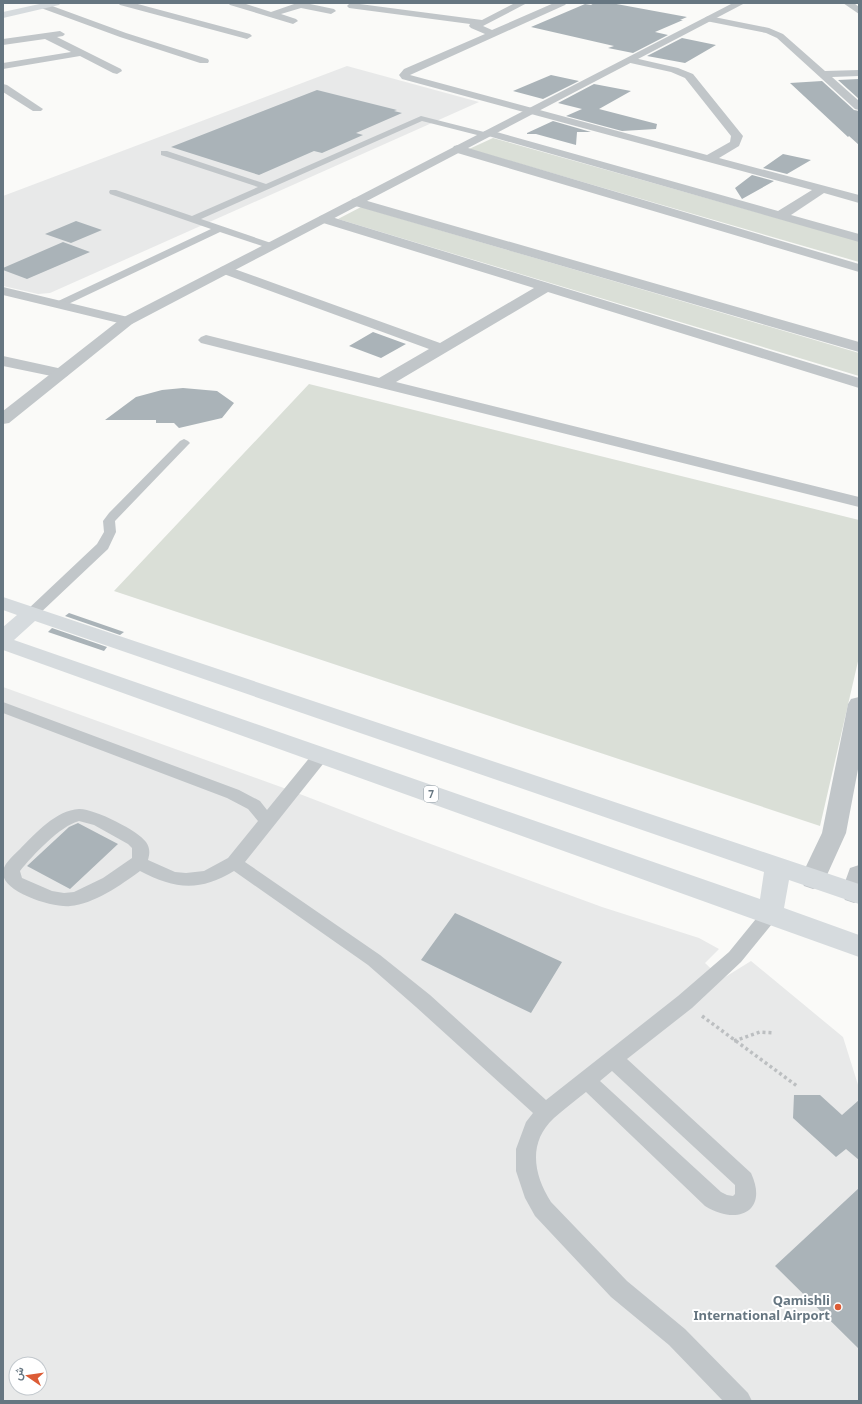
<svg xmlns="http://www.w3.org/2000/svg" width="862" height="1404" font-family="'Noto Sans',Vazirmatn,sans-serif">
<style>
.built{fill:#e8e9e9;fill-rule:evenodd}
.green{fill:#dadfd7}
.building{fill:#aab3b8}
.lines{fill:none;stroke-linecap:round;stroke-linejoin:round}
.path{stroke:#bcbfc1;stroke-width:3.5;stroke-dasharray:3 3;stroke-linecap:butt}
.service{fill:#c1c6c9;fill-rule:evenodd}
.minor{fill:#c1c6c9;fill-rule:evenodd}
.tertiary{fill:#c1c6c9;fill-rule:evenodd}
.secondary{fill:#d6dbde;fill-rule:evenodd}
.trunk{fill:#d6dbde;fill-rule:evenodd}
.poi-dot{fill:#dc5c36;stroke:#fff;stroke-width:1.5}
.labels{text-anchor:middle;stroke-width:4;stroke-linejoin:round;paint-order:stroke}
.shield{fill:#fff;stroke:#949fa7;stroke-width:1}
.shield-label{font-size:10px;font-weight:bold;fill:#667681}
.near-poi-label{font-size:13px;font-weight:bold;fill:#667681;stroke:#fff;text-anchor:end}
</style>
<rect width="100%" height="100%" fill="#fafaf8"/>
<path class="built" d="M347,66L479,102L50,293L38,294L3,286V196Z
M3,687L292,791L401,833L602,907L699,938L719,949L705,963L722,979L751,961L843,1037L859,1088V1401H3ZM16,1364H40V1388H16Z"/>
<path class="green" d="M493,138L859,241V262L469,149Z
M361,207L859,353V376L338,219Z
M309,384L859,520V657L820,826L114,591Z"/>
<path class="building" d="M594,3H611L687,17L680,20H683L655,32L668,35L633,53L608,48L614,46L531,27L585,4L591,5Z
M682,38L716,45L685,63L647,56Z
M551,75L579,81L543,99L513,91Z
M859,79V99L838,80Z
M822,81L854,110L859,111V145L849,136L848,137L790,83Z
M594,84L631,91L599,109L657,124L656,129L622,131L566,116L582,109L558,103Z
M317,90L397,110L394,111L402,113L356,133L363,135L322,153L314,151L259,175L171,147Z
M553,121L591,132H577L576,145L536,134H527V133Z
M783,154L811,160L787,174L763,168Z
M752,175L774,181L742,199L735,188Z
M76,221L102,230L71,243L45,234Z
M63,242L90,252L27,279L3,270V268Z
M373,332L406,344L381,358L349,346Z
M183,388L217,391L234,403L222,418L179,428L174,423H156V420H105L136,397L162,390Z
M69,613L124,632L120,635L65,616Z
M52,628L107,647L104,651L48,632Z
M78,823L118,844L70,889L27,866L69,827Z
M455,913L562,962L531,1013L421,960Z
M794,1095H820L842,1115L859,1100V1160L846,1149L836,1157L793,1118Z
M859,1188V1349L775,1266Z"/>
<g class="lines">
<path class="path" d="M702,1016L797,1086
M734,1041L760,1032L774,1033"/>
<path class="service" d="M421,116L488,133L489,135L485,137L422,121L201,219L274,244L276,246L274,248H268L220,232L62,307H54L53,305L54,303L211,229L110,194L109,192L110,190H116L192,216L258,187L161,155V151H167L266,184Z
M184,439L188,441L190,443L188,445L115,521L116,532L108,549L37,616L32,617L27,616L25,613L27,610L97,544L104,532L103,521L109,513L180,441Z
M3,702L239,790L260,801L267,810L315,751L321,750L327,751L329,755L327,759L245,862L380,955L430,995L546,1100L678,996L729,952L764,909L770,907L776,909L779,914L776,919L741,962L692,1008L627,1059L751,1173C769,1212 737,1226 705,1206L586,1092C575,1101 564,1109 554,1118C528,1142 533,1174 551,1202L627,1281L685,1329L748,1393L752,1401H723L669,1345L611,1297L535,1216L525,1198L516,1171V1149L526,1122L533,1113L416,1007L368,965L234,871C200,892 174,889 140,871C121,885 94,904 70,906C54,908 0,892 3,871C5,862 14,855 20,849C35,834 56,810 79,809C93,808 139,831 146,842C150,848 150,853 148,860L175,872L186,873L204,871L228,858L258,821L248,809L227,798L3,713ZM79,821L94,825L128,844L132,848V858L103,878L74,892L64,893L52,891L22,878L20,871C33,855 60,826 79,821ZM612,1071L735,1185V1194L733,1196L727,1195L721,1192L600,1081Z"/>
<path class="minor" d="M44,3L126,33L208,59L209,61L208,63H200L120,37L41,8L39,6Z
M118,3H134L250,34L252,36L247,39L120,5Z
M228,3H243L271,12L297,3H311L310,4L334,9L336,11L331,14L301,8L281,14L296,19L298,21L293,24L230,5Z
M352,3L482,20L515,3H527L483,26L492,30L554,3H567L565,5L410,75L707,155L730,142L731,136L685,78L671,72L626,62L625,60L630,57L678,68L693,74L743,136L739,146L719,158L859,195V203L824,193L791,215L859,234V242L485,135L483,133L485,131H493L778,211L812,190L402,79L399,75L404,69L485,34L471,28L469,26L470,24L349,8L347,6L349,4Z
M843,3H854L859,7V14Z
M709,16L769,28L783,34L825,71L859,70V76L832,77L859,101V110L855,109L777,38L766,33L706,21L704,19L706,17Z
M60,31L65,34L63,36L57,37L121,69L122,71L117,74L113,73L80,56L3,69V63L71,52L45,39L3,45V39Z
M3,84L7,85L43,109L41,111H33L3,92Z
M458,145L859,264V272L454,152L452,149L454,146Z
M357,198L859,342V352L352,205L351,202L352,199Z
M325,215L859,378V388L548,292L396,382L859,497V507L201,343L198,340L201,337L206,335L379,378L429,349L221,273L219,270L221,267L226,266L440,343L534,288L320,222L318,219L320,216Z
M3,287L132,318L134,321L132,324L127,325L3,295Z
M3,356L67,370L69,373L67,376L61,378L3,366Z
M859,697V764L846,833L822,886L813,889L804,886L800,879L822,833L848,704L851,699Z
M859,865V901L854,903L845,900L841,893L850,868Z"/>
<path class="tertiary" d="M733,3H745L132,324L9,423L3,424V411L122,318Z"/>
<path class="secondary" d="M44,3H61L59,5L3,18V12Z"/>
<path class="trunk" d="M3,597L859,884V904L789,880L784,908L859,935V957L3,650V627L17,615L3,610ZM35,621L764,872L760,899L14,640Z"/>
</g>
<circle class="poi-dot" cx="838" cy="1307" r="4"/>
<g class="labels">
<rect class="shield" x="424" y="786" width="14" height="16" rx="3"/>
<g class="shield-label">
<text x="431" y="798">7</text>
</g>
<g class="near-poi-label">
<text x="830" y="1305">Qamishli<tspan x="830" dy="15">International Airport</tspan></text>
</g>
</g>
<rect width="862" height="1404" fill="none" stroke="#667681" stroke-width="8"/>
<g transform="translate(28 1376) rotate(283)"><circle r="19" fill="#ffffff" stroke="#c2c8cd"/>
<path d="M0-3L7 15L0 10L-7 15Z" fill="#dc5c36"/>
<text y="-6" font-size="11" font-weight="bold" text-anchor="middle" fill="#667681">ش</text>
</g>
</svg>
